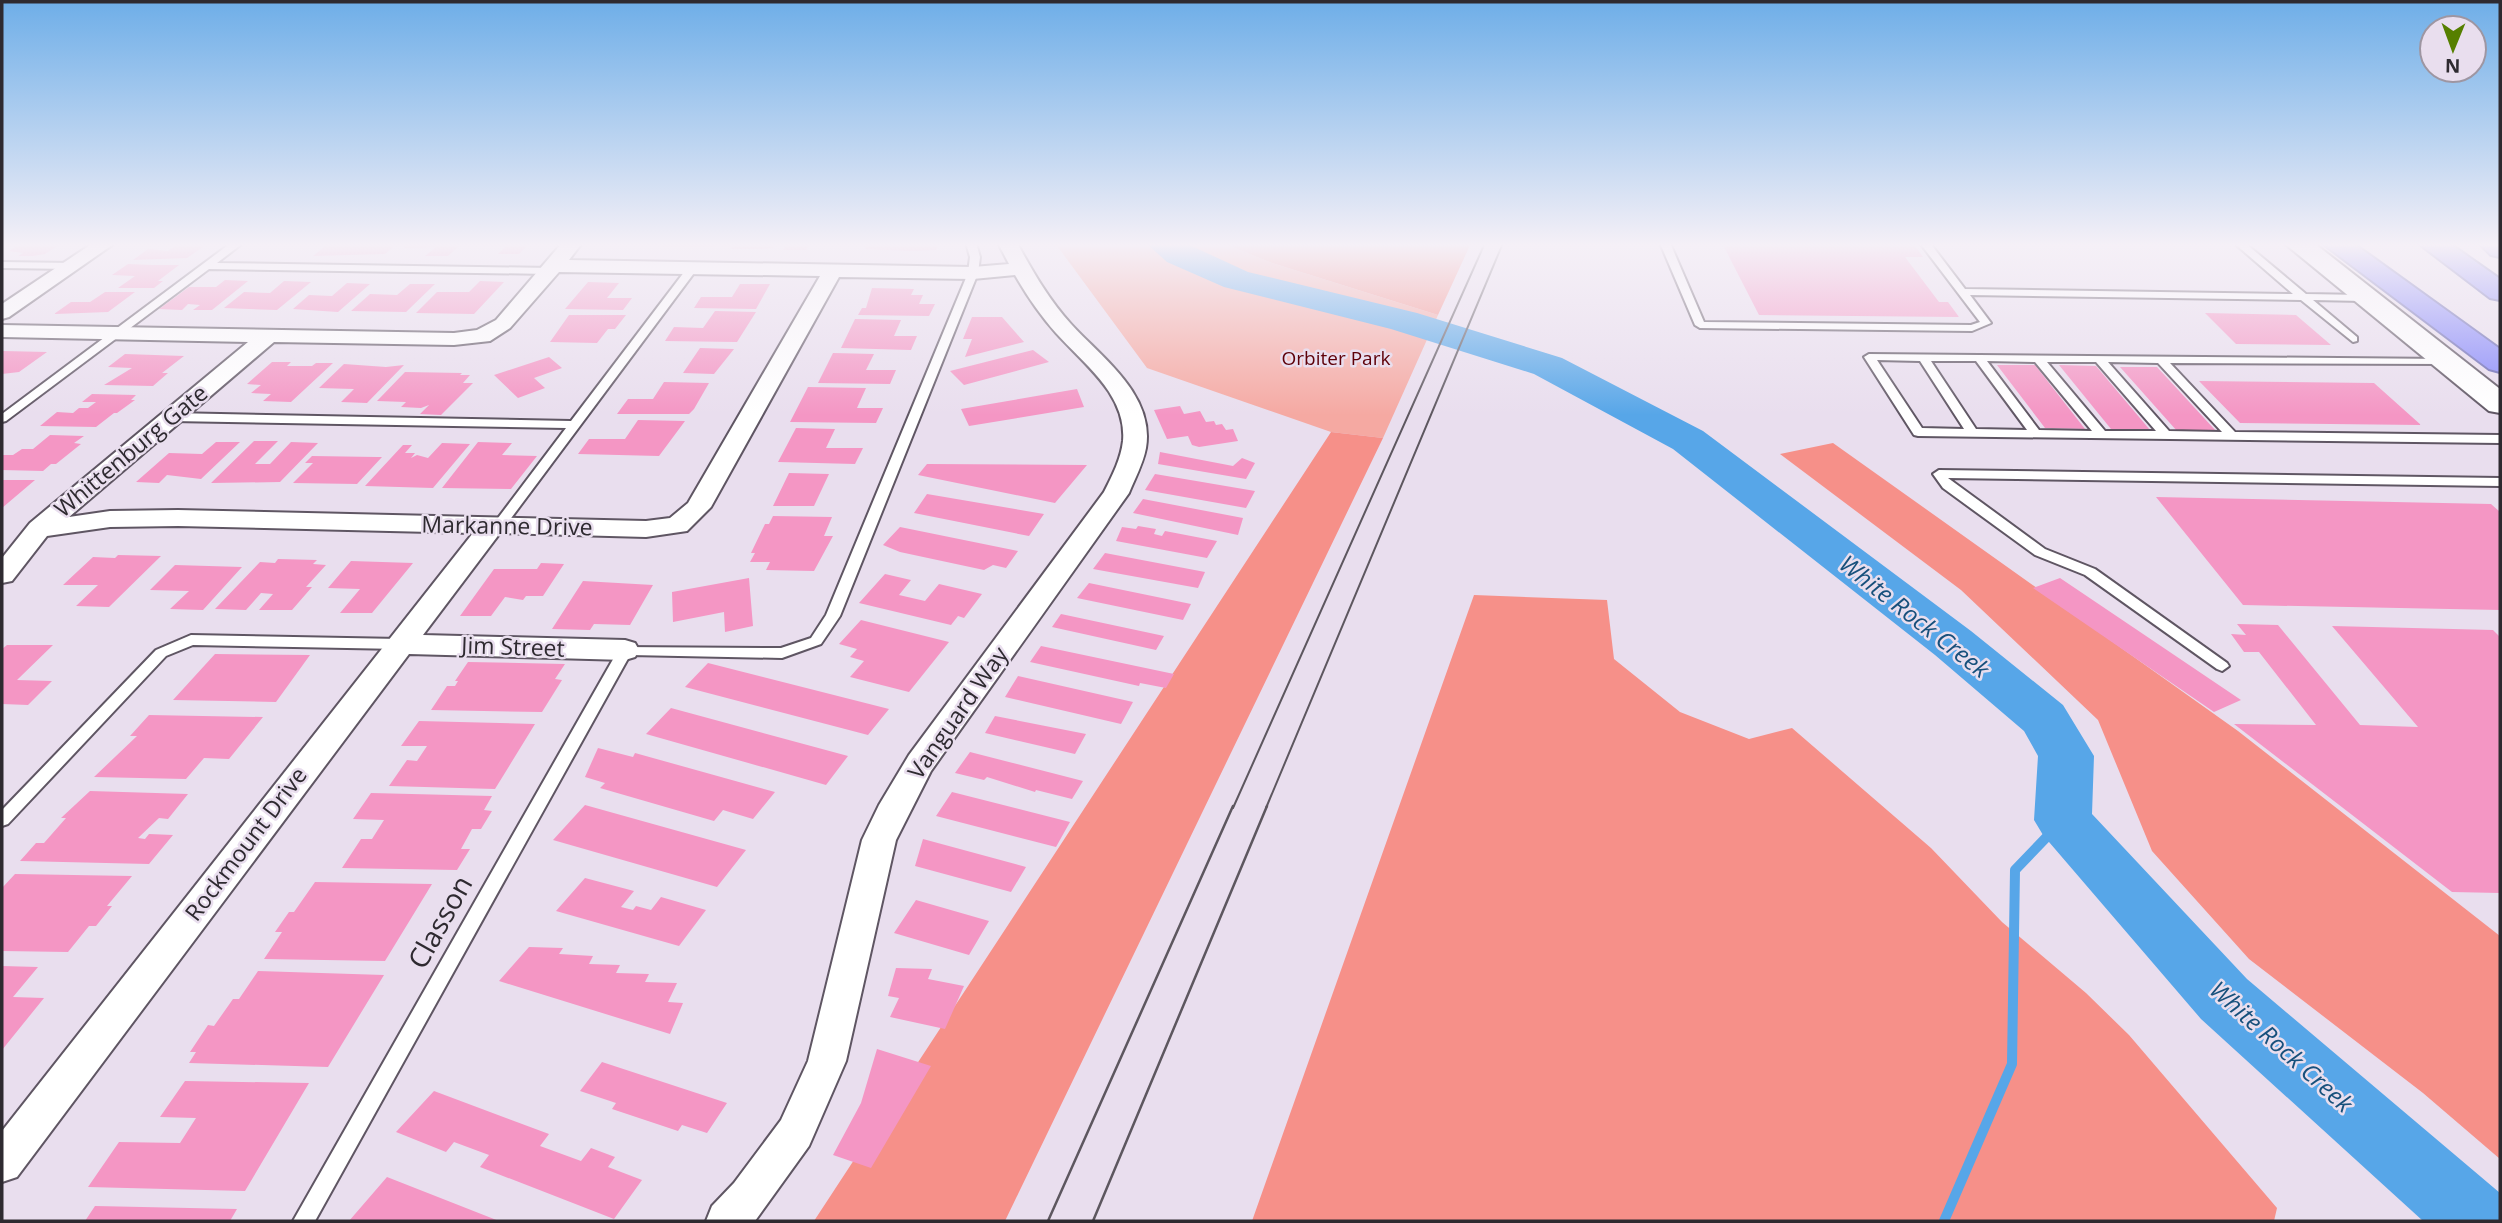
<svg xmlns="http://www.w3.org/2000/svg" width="2502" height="1223" font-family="'Open Sans',sans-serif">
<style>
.green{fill:#f5a9a2}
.forest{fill:#f69089}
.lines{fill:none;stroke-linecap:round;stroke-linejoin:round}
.stream{stroke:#57a6e8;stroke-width:10}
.river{fill:#57a6e8;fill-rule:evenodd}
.building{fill:#f496c4}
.lane-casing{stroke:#5f5663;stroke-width:4}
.street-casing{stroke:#5f5663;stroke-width:4}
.secondary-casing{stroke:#5f5663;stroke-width:4}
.highway-casing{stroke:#6868b3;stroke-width:4}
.lane{fill:#fff;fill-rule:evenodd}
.street{fill:#fff;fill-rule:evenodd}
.secondary{fill:#fff;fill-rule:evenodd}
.highway{fill:#8889fa;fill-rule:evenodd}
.tram-far1{stroke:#5d575f;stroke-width:2}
.tram{stroke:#5d575f;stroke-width:2.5}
.labels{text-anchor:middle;stroke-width:5;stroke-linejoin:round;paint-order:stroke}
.far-park-label{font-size:19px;fill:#5e0009;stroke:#e9deee}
.street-label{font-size:23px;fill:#2e2a30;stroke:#e9deee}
.water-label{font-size:24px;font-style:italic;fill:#17507c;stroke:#e9deee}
.near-street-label{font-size:28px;fill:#2e2a30;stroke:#e9deee}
</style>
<rect width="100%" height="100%" fill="#e9deee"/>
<path class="green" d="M1055,243H1222L1272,263L1438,315L1383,438L1331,432L1147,368Z"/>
<path class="forest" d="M1222,243H1471L1438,315L1272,263Z
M1331,432L1383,438L1005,1221H814Z
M1833,443L2238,731L2500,936V1159L2423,1093L2249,959L2152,851L2098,720L1961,590L1780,454Z
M1474,595L1607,600L1614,659L1680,712L1749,739L1792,728L1931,848L2002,922L2086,993L2129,1035L2277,1208L2274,1221H1252Z"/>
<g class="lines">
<path class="stream" d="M1944,1221L2012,1064L2015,870L2063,820"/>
<path class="river" d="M1146,243H1185L1248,272L1417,313L1562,358L1703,431L1971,631L2063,705L2094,756L2092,814L2247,979L2500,1193V1221H2423L2201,1019L2043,835L2034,820L2038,756L2024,731L1935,655L1673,449L1534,374L1391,329L1224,287L1167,262Z"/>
</g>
<path class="building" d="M21,243H62L45,254L33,256H18L23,253L9,251Z
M179,243H209L187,258L133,260L148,249L168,251Z
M329,243H398L385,254L313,256Z
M409,243H462L448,256H425L436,247L404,248Z
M484,243H530L519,254H498L506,246H481Z
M664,243H717L714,247H661Z
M725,243H776L773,248L762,249H731L732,247L723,246Z
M787,243H811L806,250H783Z
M868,243H939L936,250L911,251L865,249Z
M1722,243H1913L1923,257H1905L1939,302H1948L1959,317L1759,315Z
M128,264L152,265H179L158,281H163L154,288H118L135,276L112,275Z
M225,280L248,281L212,310H193L200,305L188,304L182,310L159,309L189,287H216Z
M284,281L311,282L277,310L224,308L244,292L270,293Z
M480,281L504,282L474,314L416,313L437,292H469Z
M588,282L619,283L607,298H632L623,310L565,309Z
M347,283L370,284L338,312L293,309L309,295L332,296Z
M410,284H435L406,312L351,311L370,294L397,295Z
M740,284H770L756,309L694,308L701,297H732Z
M872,288L914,289L911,295H923L919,304H935L929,316L858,315L862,308H866Z
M105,292H135L108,312L54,314L71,302H90Z
M715,311L756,312L737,342L665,341L674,327L703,328Z
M2205,313L2296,315L2331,345L2236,344Z
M569,315H626L615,329H608L597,343L550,342Z
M972,317H1002L1024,342L965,357L972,339H963Z
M855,319L901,320L894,336H917L911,350L841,348Z
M700,348L734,349L714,374L683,373Z
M1033,350L1049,362L964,385L950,371Z
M3,351L47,352L19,372L2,374Z
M833,353L874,354L866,370H896L890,384L818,383Z
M125,354L184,356L162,373H168L153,386L104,385L132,368L108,367Z
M549,357L562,368L534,378L545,388L518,398L494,375Z
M272,362H291L287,366H312L316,363H333L291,402L263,401L271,394L251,393L261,385L247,384Z
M344,364L386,367L404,365L367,403L341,402L354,389L319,388Z
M1997,365H2035L2085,429L2045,428Z
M2059,365L2096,366L2150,430L2111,429Z
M2120,367H2157L2216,431H2177Z
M405,372L462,373L460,375H470L463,383H473L441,415L420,414L429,405L421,408L401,407L406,402L377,401Z
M2199,381L2374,383L2421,425L2240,423Z
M664,382L709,383L694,409L689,414H617L628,399H653Z
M808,387L866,388L857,408H883L876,423L790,422Z
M1077,389L1084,407L969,426L961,409Z
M92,394L136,395L131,400H135L117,413H114L96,427L40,426L57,412L73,413L79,408H88L96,402H82Z
M1180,406L1184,414L1200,411L1206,422L1214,421L1216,425L1222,424L1226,430L1233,429L1238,441L1199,447L1192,445L1188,436L1167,439L1154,410Z
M638,420L685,421L659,456L578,454L589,439H625Z
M796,428L835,429L826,448H863L855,464L778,462Z
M50,435L84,436L74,443L81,444L56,464H51L43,471L2,470V455H13L22,449H33Z
M254,441H278L255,464H270L291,442L318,443L280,482L211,483Z
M216,442H240L201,479L167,475L159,483L136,482L169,453L202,454Z
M478,442L512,443L502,455L537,456L511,489L442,488Z
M442,443L470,444L433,488L365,486L403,445H412L405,453H415L411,458L417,455L428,458Z
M1160,452L1233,466L1242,458L1255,463L1246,479L1158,464Z
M312,456L377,457H382L357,484L293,483L313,463H305Z
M927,464L1087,465L1055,503L918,475Z
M789,473L829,474L814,506H773Z
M1155,474L1255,491L1246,508L1145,490Z
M2,480H35L2,508Z
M927,494L1044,514L1029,536L914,513Z
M2156,497L2491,504L2500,512V610L2243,605Z
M1143,499L1243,518L1238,535L1133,513Z
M773,516L832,517L824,536H833L814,571L766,570L770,562H750L755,553H751L765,524H769Z
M1138,526L1156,529L1154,534L1162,536L1165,531L1217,541L1207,558L1116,541L1122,527L1136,529Z
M900,527L1018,551L1006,568L993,565L984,570L900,552L883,545Z
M1105,553L1205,572L1198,588L1093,569Z
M118,555L161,556L109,607L76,606L98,585H63L93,557L115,558Z
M278,559L317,560L313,564L326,565L306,587H312L292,610H259L273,594L261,593L246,610L215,609L260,562L275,563Z
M351,561L413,563L372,613H340L360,589L328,588Z
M541,563L564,564L543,596H526L523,600L505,597L491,616H460L494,569H537Z
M175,565L242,567L203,610L170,609L189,591L150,590Z
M885,574L911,580L899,595L925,601L939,584L982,594L964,618L958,616L951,625L859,603Z
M749,578L753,626L725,632L724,612L673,622L672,592Z
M2060,578L2241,700L2214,712L2033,588Z
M583,581L653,585L630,625L594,624L590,630L552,629Z
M1089,583L1191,604L1183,620L1077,598Z
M1061,614L1164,636L1156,650L1052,627Z
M861,620L949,642L909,692L850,677L864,661L850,657L857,649L839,644Z
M2237,624L2278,625L2360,725L2418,727L2332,626L2493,630L2500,637V893L2452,892L2234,724L2316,725L2259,652H2244L2231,634L2246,635Z
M7,645H53L17,680L52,681L28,705L2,704V649Z
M1041,646L1174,674L1166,688L1140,683L1139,686L1030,662Z
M215,654L310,655L276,702L173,700Z
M468,662L565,664L555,679L562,680L542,712L431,710L447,686H455L458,681H455Z
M708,663L889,709L868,735L685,687Z
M1018,676L1133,702L1121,724L1005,697Z
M671,708L848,756L826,785L646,734Z
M149,715L263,717L229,759L204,758L186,779L94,777L137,736H130Z
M995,716L1086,734L1075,754L985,733Z
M419,721L535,724L495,789L389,786L407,760L417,761L427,746H401Z
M598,748L633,757L635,753L775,792L753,819L723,810L714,821L600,788L605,783L585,777Z
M970,752L1083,781L1072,799L1036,790L1035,792L987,777L984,780L955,773Z
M90,791L188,794L168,819L159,818L138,838L145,839L149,834L173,835L149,864L20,861L36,843H44L66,818H61Z
M952,792L1070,822L1056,847L936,816Z
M371,793L492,796L484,810L492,811L481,829H472L461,849H470L457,870L342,868L361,839H372L384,820L353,819Z
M585,805L746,850L717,887L553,840Z
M923,839L1026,867L1011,892L915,866Z
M15,874L132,876L107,906H112L96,926H89L68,952L2,951V888Z
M585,878L634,891L621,907L633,910L636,906L651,910L661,897L706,910L679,946L556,911Z
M315,882L432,884L385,961L264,959L282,932H275L289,912H294Z
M916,900L989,921L969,955L894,933Z
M529,947L563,948L559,954L593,956L589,964L620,965L616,973L649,974L645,982L677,983L668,1002L683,1003L670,1034L499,981Z
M2,966L38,967L13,997L44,998L2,1050Z
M896,968L932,969L928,979L964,986L945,1029L890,1017L899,998L888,996Z
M258,971L384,975L328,1067L189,1063L196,1052H190L208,1025L214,1026L233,999H239Z
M877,1049L931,1066L871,1168L833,1155L861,1103Z
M602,1062L727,1103L707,1133L682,1125L678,1131L612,1109L616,1103L580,1091Z
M185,1081L309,1083L245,1191L88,1187L119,1142L180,1143L196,1118L160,1117Z
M434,1091L549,1134L540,1146L581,1161L591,1148L615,1157L608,1167L642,1180L614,1219L480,1167L489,1155L454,1142L446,1152L396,1132Z
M387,1177L499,1221H349Z
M95,1206L237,1209L230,1221H85Z"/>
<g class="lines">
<defs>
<path id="lane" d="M231,243H243L217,263L551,268L556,271L551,274L209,269L6,421L2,422V414Z
M966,243H976L980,257L978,273L840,616L821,644L782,658L630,655L315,1221H293L620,647L781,648L811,638L826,615L968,273L970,257Z
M1660,243H1670L1704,322L1971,325L1980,322L1920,243H1930L1965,289L2293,294L2234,243H2245L2306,294L2364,295L2369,298L2364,301L2313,300L2357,337V341L2353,342L2301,300L1970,295L1991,323L1972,331L1700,328L1695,325Z
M2,262L73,263L78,266L73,269L2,268Z
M688,267L697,269L503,529L498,530L492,526L566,428L172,421L166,417L172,413L571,421Z
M1869,354L2445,359L2451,362L2449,364L2170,363L2235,432L2500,435V443L1918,436L1914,435L1864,357ZM1877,360L1920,361L1964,429L1922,428ZM1931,361H1976L2027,430L1976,429ZM1987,361L2035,362L2092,431L2039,430ZM2047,362H2096L2156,431H2105ZM2108,362L2158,363L2222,432L2169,431Z
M1939,470L2500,478V486L1948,478L2045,549L2095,569L2227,663L2229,666L2222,671L2217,669L2085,575L2035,555L1943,488L1933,474Z
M191,635L400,639L407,644L400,649L193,645L166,656L8,824L2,826V810L156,650Z"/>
<path id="street" d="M93,243H115L9,317L2,319V304Z
M562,243H582L569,260L973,267L1009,264L998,243H1017C1033,272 1049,300 1071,324C1102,358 1155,395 1146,448C1143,464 1135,478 1129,493L931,771L896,840L846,1061L809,1146L755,1221H706L712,1206L734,1183L781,1120L808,1061L862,840L879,805L909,755L1104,492C1112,476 1121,459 1123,441C1127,395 1084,364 1056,333C1041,316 1027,296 1015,275L973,279L839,277L711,507L687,531L646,537L500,533L423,635L625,640L635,643L639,650L635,657L625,660L409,654L17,1177L2,1182V1131L473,533L178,526L110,527L47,536L12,581L2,583V558L30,523L248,342L2,337V325L454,333L477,330L496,320ZM559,272L820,276L688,503L670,518L646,521L178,510L110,511L69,517L274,342L454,345L490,341L510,328Z"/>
<path id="secondary" d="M2284,243H2314L2500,389V413L2489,411Z"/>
<path id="highway" d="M2322,243H2353L2500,349V372L2489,369Z
M2418,243H2449L2500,279V300L2490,298Z
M2479,243H2500V257L2491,255Z"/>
</defs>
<use href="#lane" class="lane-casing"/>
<use href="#street" class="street-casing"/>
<use href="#secondary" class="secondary-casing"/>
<use href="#highway" class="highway-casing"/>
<use href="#lane" class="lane"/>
<use href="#street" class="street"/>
<use href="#secondary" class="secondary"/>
<use href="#highway" class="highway"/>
<path class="tram-far1" d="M1233,808L1485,243
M1266,808L1503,243"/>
<path class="tram" d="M1048,1221L1233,806
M1093,1221L1267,806"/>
</g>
<linearGradient id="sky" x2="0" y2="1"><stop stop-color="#6eaee8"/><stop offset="0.59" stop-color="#f5f0f7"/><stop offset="1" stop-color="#f5f0f7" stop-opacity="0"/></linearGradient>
<rect width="2502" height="415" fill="url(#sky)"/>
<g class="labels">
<g class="far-park-label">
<text x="1336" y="365">Orbiter Park</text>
</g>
<g class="street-label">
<text transform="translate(131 451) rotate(-40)" y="8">Whittenburg Gate</text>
<text transform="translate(507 526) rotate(1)" y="8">Markanne Drive</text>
<text transform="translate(513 647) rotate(2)" y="8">Jim Street</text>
<text transform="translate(958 713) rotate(-55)" y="8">Vanguard Way</text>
<text transform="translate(246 844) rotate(-53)" y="8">Rockmount Drive</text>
</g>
<g class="water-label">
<text transform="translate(1914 617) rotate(38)" y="8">White Rock Creek</text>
<text transform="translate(2281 1047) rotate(42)" y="8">White Rock Creek</text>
</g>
<g class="near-street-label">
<text transform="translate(440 922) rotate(-61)" y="10">Classon</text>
</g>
</g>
<rect width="2502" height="1223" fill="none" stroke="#2e2a30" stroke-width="7"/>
<g transform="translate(2453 49) rotate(181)"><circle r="33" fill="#e9deee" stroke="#9e96a2" stroke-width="2"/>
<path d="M0-5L12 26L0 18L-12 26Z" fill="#567f00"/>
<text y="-10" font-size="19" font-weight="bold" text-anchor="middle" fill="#2e2a30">N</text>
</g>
</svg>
